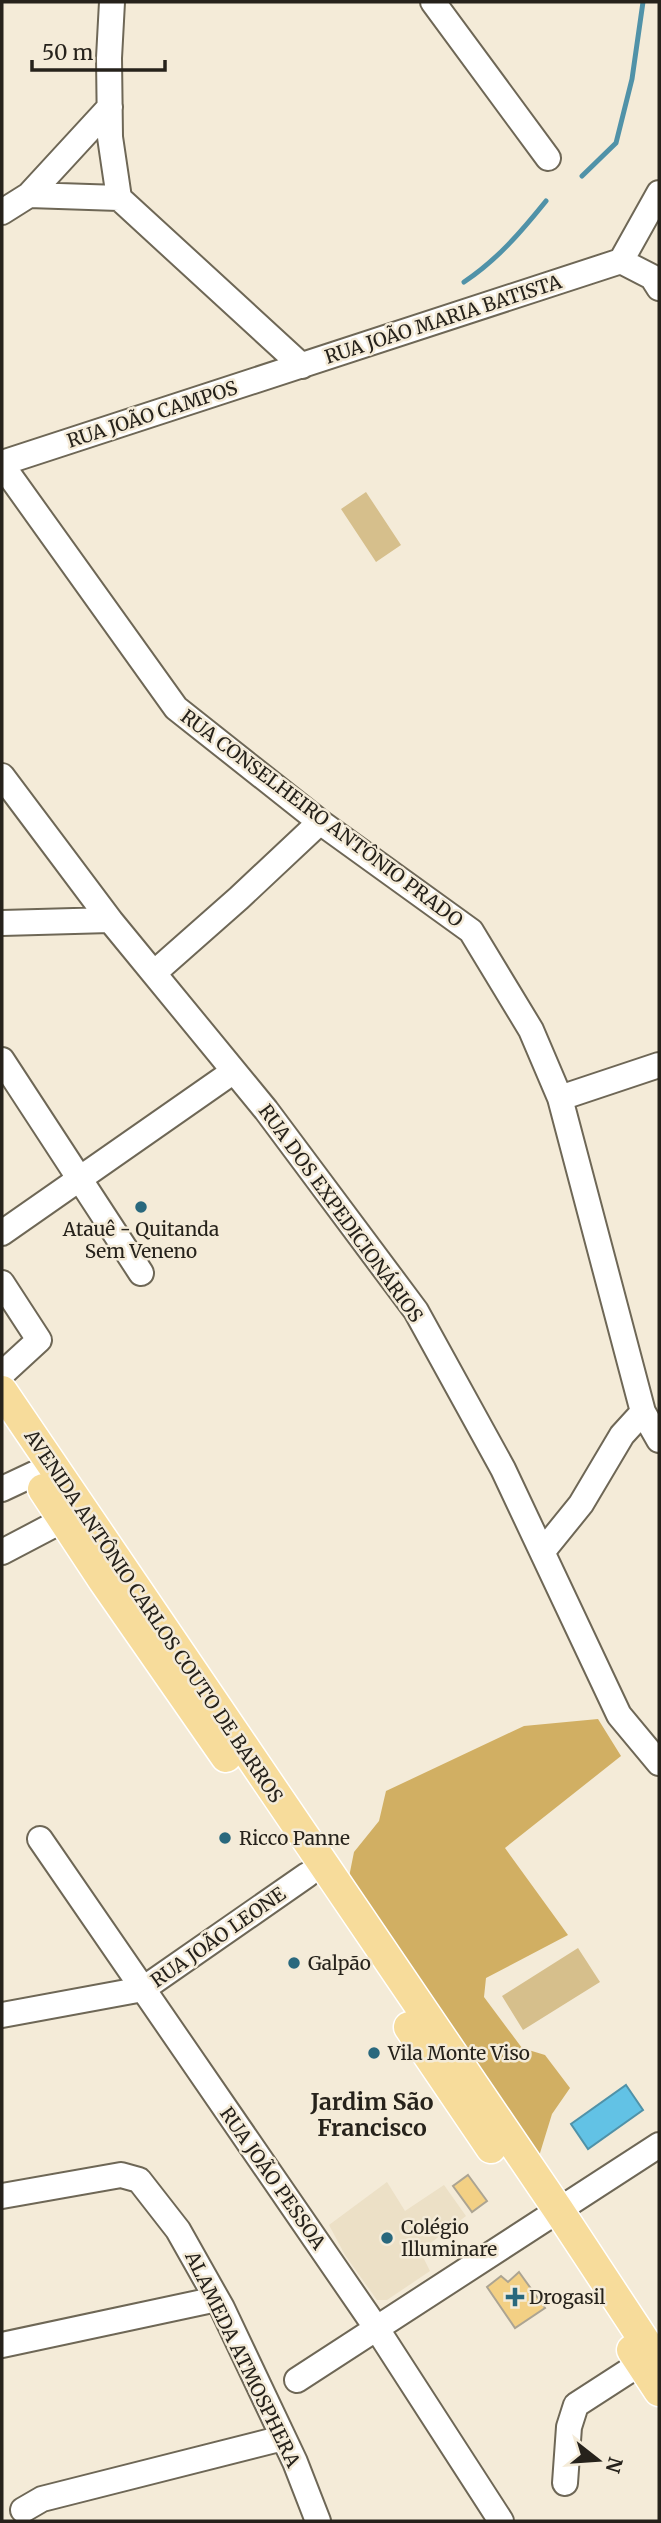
<svg xmlns="http://www.w3.org/2000/svg" width="661" height="2523" font-family="Merriweather,serif">
<style>
.built{fill:#ece0c6}
.green{fill:#d6bf8c}
.forest{fill:#d1af63}
.water{fill:#62c2e5;stroke:#5092a8;stroke-width:2}
.lines{fill:none;stroke-linecap:round;stroke-linejoin:round}
.stream{stroke:#5092a8;stroke-width:5}
.building{fill:#f3d084;stroke:#aca492;stroke-width:2}
.minor-casing{stroke:#6e6756;stroke-width:28}
.major-casing{stroke:#fff;stroke-width:33}
.minor{stroke:#fff;stroke-width:24}
.major{stroke:#f7dc9b;stroke-width:30}
.poi-dot{fill:#29687d;stroke:#f4ebd8;stroke-width:2.5}
.labels{text-anchor:middle;stroke-width:5;stroke-linejoin:round;paint-order:stroke}
.street-label{font-size:19px;fill:#26221b;stroke:#f4ebd8}
.poi-label{font-size:19px;fill:#26221b;stroke:#f4ebd8;text-anchor:start}
.quarter-label{font-size:23px;font-weight:bold;fill:#26221b;stroke:#f4ebd8}
</style>
<rect width="100%" height="100%" fill="#f4ebd8"/>
<path class="built" d="M387,2182L405,2211L444,2185L466,2216L420,2251L430,2271L387,2300H377L345,2255L329,2225Z"/>
<path class="green" d="M366,492L401,545L376,562L341,509Z
M578,1948L600,1982L523,2030L502,1996Z"/>
<path class="forest" d="M598,1719L621,1756L505,1848L568,1935L486,1978L484,1997L522,2048L545,2055L570,2088L552,2114L536,2166L348,1882L354,1852L379,1821L386,1791L524,1726Z"/>
<path class="water" d="M626,2085L643,2110L588,2149L571,2124Z"/>
<g class="lines">
<path class="stream" d="M582,176L616,143L632,79L643,2
M464,282C497,260 521,232 546,201"/>
</g>
<path class="building" d="M468,2175L487,2201L472,2212L453,2186Z
M519,2272L545,2308L515,2328L487,2287L501,2276L508,2282Z"/>
<g class="lines">
<defs>
<path id="minor" d="M112,2L109,58L110,137L119,198
M433,2L548,158
M29,195L119,198
M119,198L302,366
M2,212L29,195L110,107
M621,261L659,193
M621,261L652,277L659,288
M2,463L621,261
M2,465L176,708L320,822L471,931L531,1030L560,1098L643,1412L659,1440
M2,776L110,920L266,1110L416,1311L503,1469L619,1715L659,1763
M2,923L110,920
M154,973L239,898L320,822
M2,1060L141,1273
M560,1098L659,1065
M2,1233L234,1071
M2,1283L39,1340L2,1374
M2,1489L34,1474
M543,1551L581,1504L622,1435L643,1412
M2,1552L63,1520
M40,1839L377,2329L501,2521
M2,2015L143,1989L307,1875
M2,2196L121,2175L139,2180L178,2230L222,2308L295,2462L318,2521
M2,2345L217,2299
M297,2380L659,2145
M565,2483L569,2427L576,2405L641,2363
M23,2510L42,2499L283,2438"/>
<path id="major" d="M2,1391L559,2211L659,2363
M43,1489L103,1580L226,1757
M409,2027L491,2148
M632,2350L659,2391"/>
</defs>
<use href="#minor" class="minor-casing"/>
<use href="#major" class="major-casing"/>
<use href="#minor" class="minor"/>
<use href="#major" class="major"/>
</g>
<g class="poi-dot">
<circle cx="141" cy="1207" r="7"/>
<circle cx="225" cy="1838" r="7"/>
<circle cx="294" cy="1963" r="7"/>
<circle cx="374" cy="2053" r="7"/>
<circle cx="387" cy="2238" r="7"/>
<path d="M511.5 2286.5h7v7h7v7h-7v7h-7v-7h-7v-7h7z"/>
</g>
<g class="labels">
<g class="street-label">
<text transform="translate(443 319) rotate(-18)" y="7">RUA JOÃO MARIA BATISTA</text>
<text transform="translate(152 414) rotate(-18)" y="7">RUA JOÃO CAMPOS</text>
<text transform="translate(322 818) rotate(37)" y="7">RUA CONSELHEIRO ANTÔNIO PRADO</text>
<text transform="translate(341 1213) rotate(54)" y="7">RUA DOS EXPEDICIONÁRIOS</text>
<text transform="translate(154 1616) rotate(56)" y="7">AVENIDA ANTÔNIO CARLOS COUTO DE BARROS</text>
<text transform="translate(218 1937) rotate(-35)" y="7">RUA JOÃO LEONE</text>
<text transform="translate(273 2178) rotate(55)" y="7">RUA JOÃO PESSOA</text>
<text transform="translate(243 2359) rotate(64)" y="7">ALAMEDA ATMOSPHERA</text>
</g>
<g class="poi-label">
<text x="141" y="1236" text-anchor="middle">Atauê - Quitanda<tspan x="141" dy="22">Sem Veneno</tspan></text>
<text x="239" y="1845">Ricco Panne</text>
<text x="308" y="1970">Galpão</text>
<text x="388" y="2060">Vila Monte Viso</text>
<text x="401" y="2234">Colégio<tspan x="401" dy="22">Illuminare</tspan></text>
<text x="529" y="2304">Drogasil</text>
</g>
<g class="quarter-label">
<text x="372" y="2110">Jardim São<tspan x="372" dy="26">Francisco</tspan></text>
</g>
</g>
<rect width="661" height="2523" fill="none" stroke="#26221b" stroke-width="7"/>
<g transform="translate(598 2460) rotate(107)" stroke="#f4ebd8" stroke-width="5" paint-order="stroke">
<path d="M0-5L12 26L0 18L-12 26Z" fill="#26221b"/>
<text y="-10" font-size="19" font-weight="bold" text-anchor="middle" fill="#26221b">N</text>
</g>
<path d="M32 60v10h133v-10" fill="none" stroke="#26221b" stroke-width="3.5"/>
<text x="42" y="60" font-size="21" fill="#26221b" stroke="#f4ebd8" stroke-width="5" paint-order="stroke">50 m</text>
</svg>
